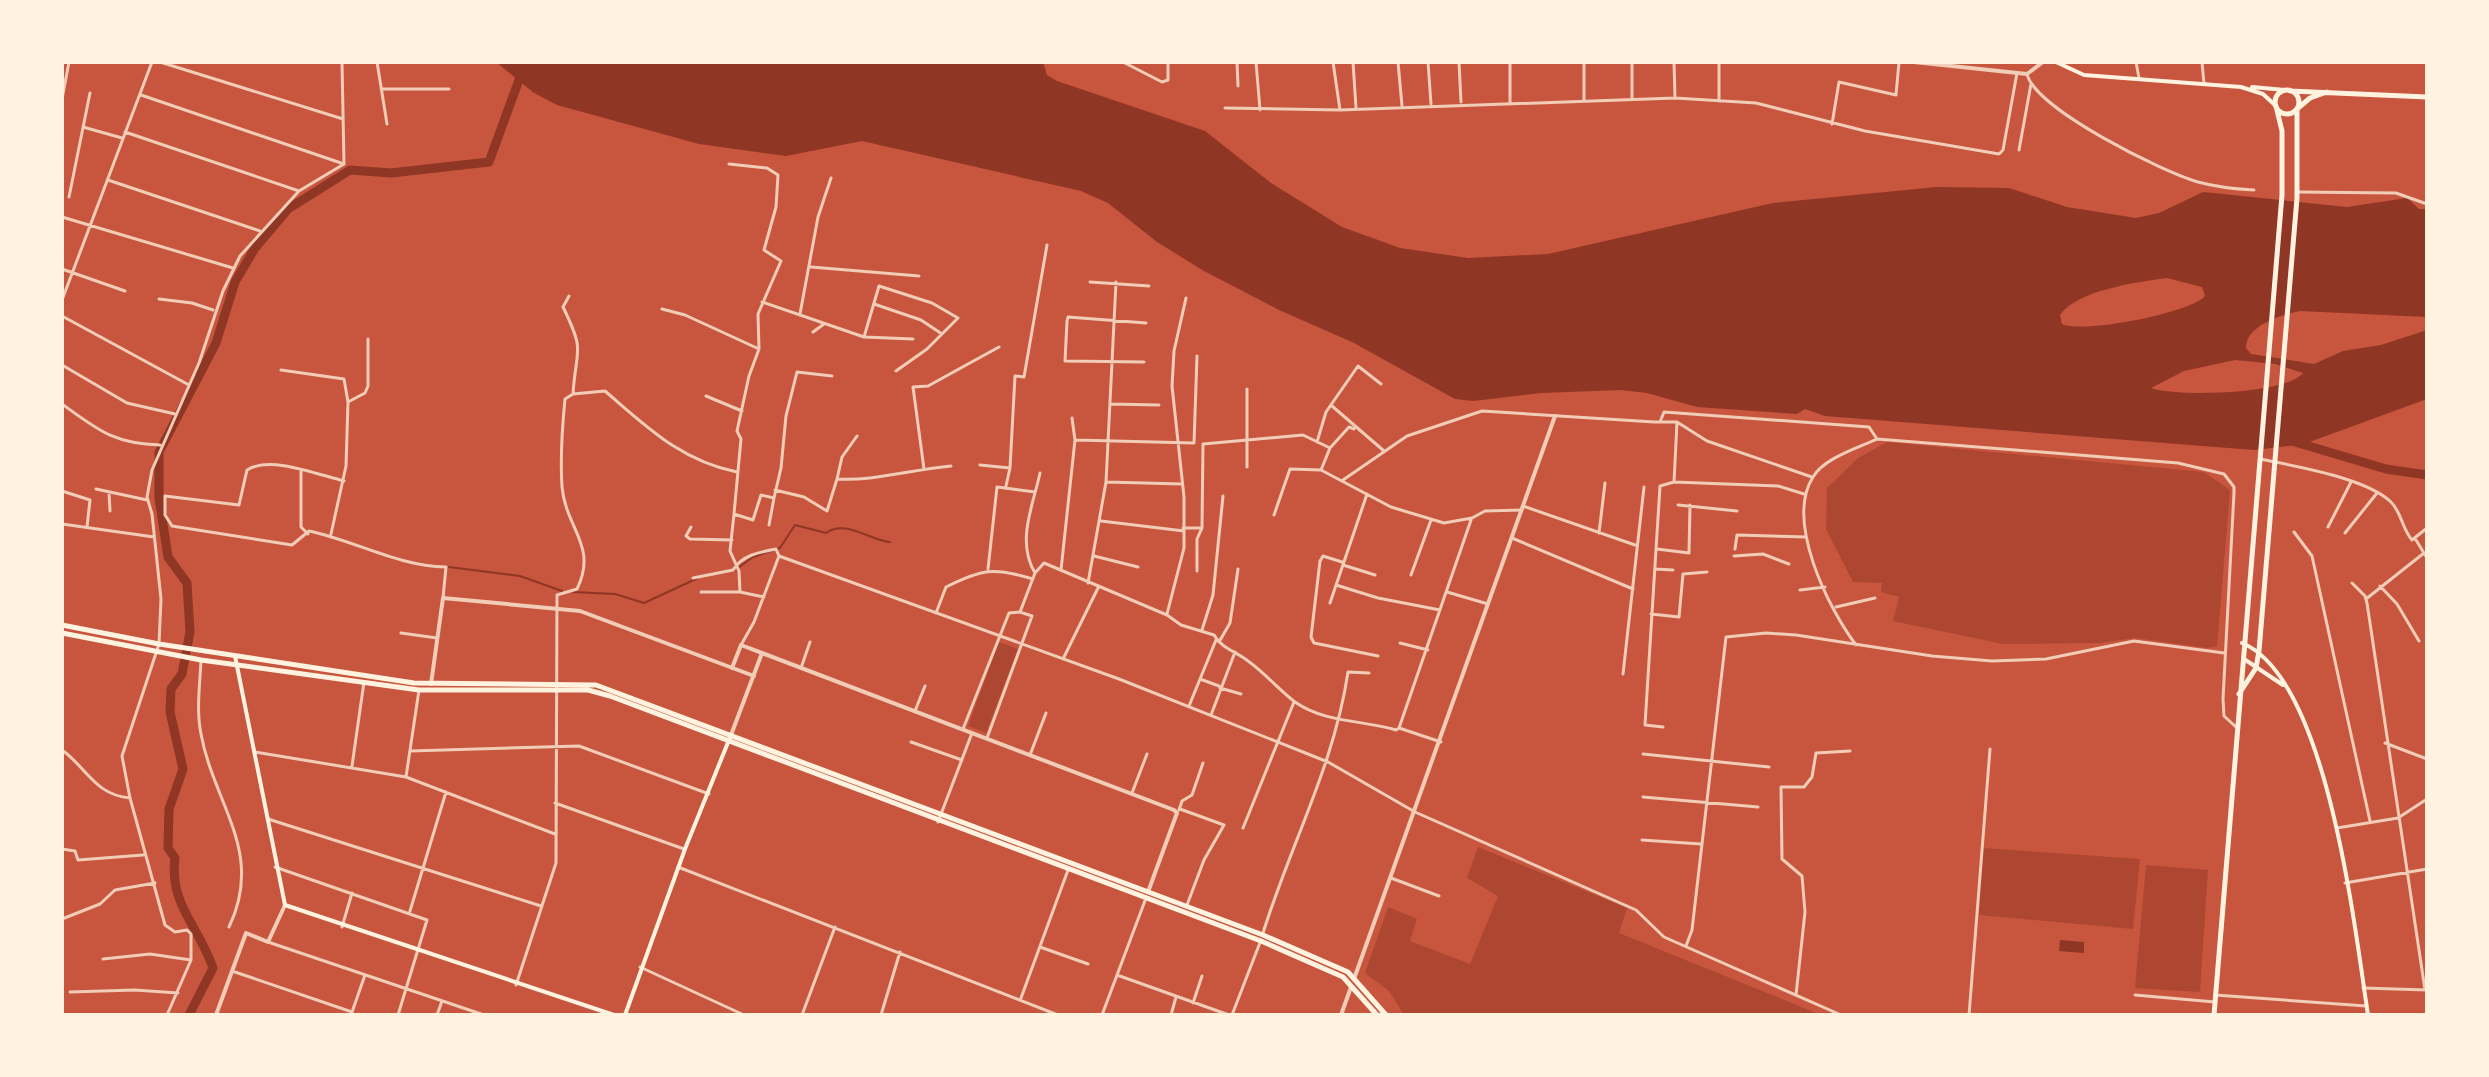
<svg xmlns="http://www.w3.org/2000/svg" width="2489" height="1077" font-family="'IBM Plex Sans',sans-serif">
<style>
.green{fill:#ae4732}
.water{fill:#8f3625;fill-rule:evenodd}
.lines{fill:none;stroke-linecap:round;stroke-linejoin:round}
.stream{stroke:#8f3625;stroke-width:2}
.river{stroke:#8f3625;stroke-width:9}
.minor{stroke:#f1ccb7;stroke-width:3}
.tertiary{stroke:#f1ccb7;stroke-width:4}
.secondary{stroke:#fff3e0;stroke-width:4}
.primary{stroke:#fff3e0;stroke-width:5}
.trunk{stroke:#fff3e0;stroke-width:5}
</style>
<rect width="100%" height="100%" fill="#c8553d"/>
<path class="green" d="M1887,442L2204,472L2230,490L2217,646L2208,648L2135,638L2100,643L2003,644L1893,621L1899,597L1881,592L1882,583L1853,582L1826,529L1827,488L1858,458Z
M999,642L1018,649L986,733L968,726Z
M1478,847L1627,908L1619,933L1821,1015H1404L1389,991L1365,973L1388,907L1417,919L1410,941L1470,964L1498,896L1467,878Z
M1983,848L2140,859L2133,929L1979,915Z
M2146,865L2208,870L2200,992L2135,988Z"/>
<path class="water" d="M496,62H1043L1047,75L1057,81L1205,131L1271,183L1342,227L1400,248L1468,258L1548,254L1773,203L1937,187L2009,188L2067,207L2136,218L2159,213L2203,192L2347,207L2407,198L2419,209H2427V317L2300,311C2281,315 2246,325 2246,348L2251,354L2314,364L2343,351L2381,345L2427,330V399L2304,444L2254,450L1825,416L1805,409L1797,414L1697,407L1647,393L1620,390L1542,393L1473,401L1455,399L1354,343L1279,310L1204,271L1157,242L1108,203L1081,191L862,141L786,156L699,144L557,105L534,93ZM2167,278L2202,287L2205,296C2191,313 2082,334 2062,324L2060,315C2077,290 2138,282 2167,278ZM2235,360L2275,364L2303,373C2285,395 2177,397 2151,388L2184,371Z
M2060,940L2084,942V953L2059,951Z"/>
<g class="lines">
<path class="stream" d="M449,567L520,576L562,591
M738,568L753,557L780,548L795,525L826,533C845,519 869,540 890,542
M573,592L615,594L644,603L698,578"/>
<path class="river" d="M2295,442L2386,469L2427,475
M189,1015L213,968C199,926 169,905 175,858L168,848L169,809L183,769L170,712L171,689L182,674L190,632L187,583L168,557L159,498V452L216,343L235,282L255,248L288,209L350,170L391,173L489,162L519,80L527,75"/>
<path class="minor" d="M160,62L343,119
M377,62L387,124
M1123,62L1162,82L1168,80V62
M1237,62L1238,86
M1256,62L1260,110
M1333,62L1340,110L1675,98L1756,103L1865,131L1999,154L2003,150L2017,73
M1353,62L1356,108
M1398,62L1402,106
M1428,62L1431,104
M1459,62L1461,102
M1510,62V102
M1584,62V101
M1632,62V98
M1674,62L1675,98
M1719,62V101
M2136,62L2139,78
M2202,62L2204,84
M2027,74C2035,109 2163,172 2198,182C2216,187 2235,189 2254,190
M381,89H449
M141,95L344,164
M62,99L69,62
M1225,108L1340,110
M1832,124L1839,82L1896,95L1899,62
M83,127L122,138
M125,132L299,191
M2019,150L2031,84
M729,164L767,168L778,175L776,207L764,250L781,261L758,314L759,349L749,376L737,431L741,439L734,514
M108,180L260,231
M2297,192L2396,193L2427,204
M69,197L90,93
M62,217L233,268
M811,267L919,276
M62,269L125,291
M1090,282L1149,286
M569,296L563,307C586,354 576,347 573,394L605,391C647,427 681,461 737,472
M159,299L192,303L213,310
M62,300L152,62
M762,302L864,337L879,286L932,303L958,318L927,349L896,371
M874,304L921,320L942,334
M662,309L685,315L759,349
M800,314L818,217L831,178
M62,316L189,385
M813,332L824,324
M864,337L913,339
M1144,362L1065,361L1067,321L1068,317L1146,323
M62,365L127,403L175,414
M281,370L344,379L348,402
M1247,389V467
M706,396L742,411
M62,404C98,430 114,444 160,445
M1110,404L1159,405
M1332,406L1384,451
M1660,422H1677L1707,441L1812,477
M1677,422L1674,482L1778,486L1804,494
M1354,429L1349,427L1330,448L1321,470L1391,507L1444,523L1472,518L1485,511L1522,510
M1877,439L2178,463L2224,474L2234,487V493L2223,699L2224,716L2236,727
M1075,440L1194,443L1197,356
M1317,442L1326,412L1358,366L1381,384
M2260,459C2295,466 2366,478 2391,502C2402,513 2402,529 2412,540L2427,528
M980,465L1010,468
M924,469L913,387L928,386L999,347
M301,470V527L308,534
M837,479L842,457L857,436
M1343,480L1407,436L1482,411L1654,422H1660L1664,412L1869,427L1877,439C1858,448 1824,458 1813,477C1785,521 1828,608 1856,645
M344,481C319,475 270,455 247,470L239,505L165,496V515L172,526L292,545L309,531C356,541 397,566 446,567L443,598
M1106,482L1182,484
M1006,486L1010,468L1015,376L1024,377L1047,245
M96,489L147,500
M775,490L804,497L827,511L837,479C875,481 910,470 951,466
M62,491L90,500L87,527
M109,492L110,511
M1678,505L1737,511
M1523,506L1635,545
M1274,515L1290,469L1321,470
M1101,521L1184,531
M62,524L154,537
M769,525L774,498
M691,527L686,536L690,539L732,540
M2328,527L2351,482
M1183,528H1202L1197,539V571
M1202,528L1203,444L1303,435L1330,448
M2294,532L2312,556L2370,821
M1599,533L1605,483
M2345,533L2377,493
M331,534L346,466L348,402L365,393L368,386V339
M1512,538L1633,589
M2416,540L2427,558
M1657,549L1689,553L1690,505
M1735,549L1737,535L1806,537
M1094,556L1138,567
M1734,556L1763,554L1789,564
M1342,562L1323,556L1320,561L1311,637L1314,643L1378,656
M1343,565L1375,575
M988,569L997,487L1035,492
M1655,569L1673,570
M1061,570L1075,440L1072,418
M1035,573C1016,541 1033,506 1040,473
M1411,575L1431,520
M693,578L733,570C742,555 760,552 776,549L779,556
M1088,583L1106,482L1116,282
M2352,583L2365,596L2367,603L2425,990
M1336,585L1378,598L1440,610
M2380,586L2397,604L2419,641
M1800,590L1825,587
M701,592H740L764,597
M740,592L739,571L730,551L734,514L753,520L761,495L774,498L781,468L786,416L797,372L832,376
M1447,592L1488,604
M2366,599L2424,553
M1330,603L1367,494
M1836,607L1875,598
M1020,612L1035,573L1044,563L1167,615L1181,625L1214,635C1221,648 1237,652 1248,661C1265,673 1279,690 1295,702C1325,723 1363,720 1396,730L1399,728L1441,742
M936,613L946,587C982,569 994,567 1033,579
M1167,614L1184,548V497L1172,386L1174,351L1186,298
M1651,614L1679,617L1683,574L1707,572
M1202,630L1213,595L1223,496
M401,633L437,638
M1219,642L1230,623L1238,569
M1400,643L1428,650
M741,645L754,622L779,556L1119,679L1328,762L1415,812L1636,910L1664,937L1841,1015
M1063,659L1098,588
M201,660C200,684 196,710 201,734C214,805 265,852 229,927
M801,668L810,642
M1623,674L1644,487
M1200,679L1219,686
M1220,688L1241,694
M1189,706L1216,640
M915,711L925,686
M1211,715L1235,652
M1663,727L1645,725L1660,486L1674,482
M1399,728L1471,520
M963,729L1009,613L1020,612L1032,616L987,738
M911,742L962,760
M2385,743L2427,759
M62,750C87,768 95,795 130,798
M410,751L579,746L709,794
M255,752L406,777L555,834
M1643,754L1769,767
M1030,755L1046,713
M352,766L364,682
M406,777L419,690
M1132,793L1147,754
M1643,797L1758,807
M555,803L684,849
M1180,809L1224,825L1204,860L1187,905
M1179,810L1182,801L1192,795L1203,763
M268,819L541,906
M938,822L972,733
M1243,828L1294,702
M2337,828L2398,818L2427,799
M1642,840L1701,844
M62,849L75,851L78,860L143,855
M275,867L427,920L398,1015
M678,867L1058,1015
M1391,878L1439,896
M2345,883L2427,869
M410,911L446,792
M62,919L100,904L115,890L155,883
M342,927L352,893
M1263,933C1291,843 1334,766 1348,672L1369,673
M268,942L484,1015
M1686,946L1692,930L1726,637L1766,633L1796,635L1932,656L1992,661L2046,659L2134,641L2224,653
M1040,947L1088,964
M103,959L150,954L191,960
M640,967L744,1015
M232,971L352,1012
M1117,975L1229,1015
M516,985L556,863L557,595L577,589C598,546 566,529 562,487C560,457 562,429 565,399L573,394
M2363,988L2427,990
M70,992L135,990L178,993
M1796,995L1805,912L1802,876L1782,859L1781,787H1804L1812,777L1816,753L1850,751
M2135,995L2215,1002
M2215,995L2366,1006
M1021,998L1068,870
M1193,1003L1202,976
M167,1015L191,960V934L187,930L175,932L165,925L130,798L122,756L159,644L161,599L152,514L147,497L152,470L199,363L223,291L240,256L299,191L344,164L342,62
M351,1015L365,975
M437,1015L442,1001
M802,1015L835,927
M881,1015L900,952
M1102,1015L1146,898
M1171,1015L1176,997
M1232,1015L1261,940
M1969,1015L1990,749"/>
<path class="tertiary" d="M1914,62L2027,74L2043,62
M732,668L741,645L1174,810L1177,813L1148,892
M431,684L443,598L580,611L754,676
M731,735L762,653
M1354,979L1555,416
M216,1015L246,933L268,942L285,905
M1341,1015L1351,987"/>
<path class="secondary" d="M2056,62L2084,75L2241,87L2263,94L2276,106
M2252,87L2285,90
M2242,643C2328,678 2355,931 2368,1015
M235,656L285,905L614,1015
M2244,659L2283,685
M625,1015L685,849L731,735"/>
<path class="primary" d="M2275 102a12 12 0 1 1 24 0a12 12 0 1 1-24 0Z
M2290,91L2427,97
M2239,694L2256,668L2259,651L2297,198V109L2310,98L2327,92
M2214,1015L2282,195V131L2276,106"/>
<path class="trunk" d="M62,625L159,644L414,683L596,685L1263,935L1348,972L1386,1015
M62,633L201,660L419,690H588L610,696L1261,941L1343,977L1377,1015"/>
</g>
<rect width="2489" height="1077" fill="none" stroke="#fff3e0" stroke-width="128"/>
</svg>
